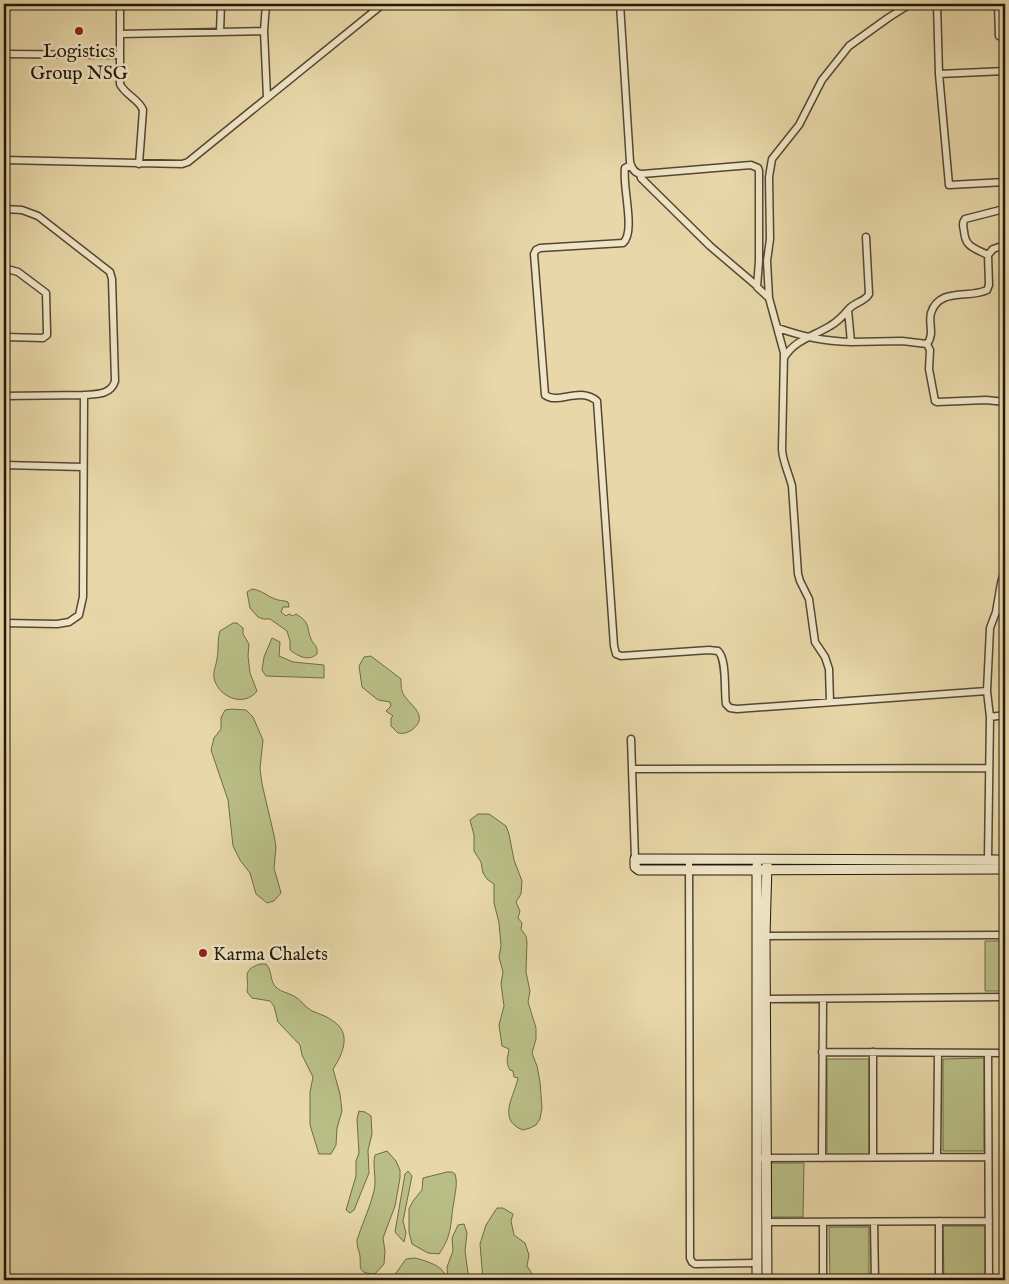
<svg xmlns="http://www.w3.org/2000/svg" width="1009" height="1284" font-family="'IM FELL English',serif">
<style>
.green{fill:#b9be86;stroke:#6e6a48}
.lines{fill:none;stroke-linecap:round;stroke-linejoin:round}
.street-casing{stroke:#544732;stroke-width:9}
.secondary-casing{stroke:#22170a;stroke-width:11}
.street{stroke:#f0e6c7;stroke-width:6}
.secondary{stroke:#f0e6c7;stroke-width:9}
.poi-dot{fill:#8f2418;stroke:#f0e6c7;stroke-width:2}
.labels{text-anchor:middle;stroke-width:5;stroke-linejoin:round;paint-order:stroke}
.poi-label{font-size:19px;fill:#22170a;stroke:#f0e6c7}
</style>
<rect width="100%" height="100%" fill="#e8d8a9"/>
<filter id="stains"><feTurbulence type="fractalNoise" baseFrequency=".004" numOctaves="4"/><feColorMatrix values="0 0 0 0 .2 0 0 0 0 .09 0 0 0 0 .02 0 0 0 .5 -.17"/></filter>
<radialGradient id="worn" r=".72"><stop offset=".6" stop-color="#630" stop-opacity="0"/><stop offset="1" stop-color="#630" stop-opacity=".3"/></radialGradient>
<path class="green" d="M252,589C261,590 267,596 275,599C280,601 283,600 288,602L289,607H283L281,612L286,616L289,614L293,616L296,614C311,623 306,627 311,639C314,646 318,645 317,654C308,662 298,656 290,650V641L287,631L270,619H263L258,617L250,608L247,592Z
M233,623H237L243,628V634L249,644L248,656L250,673L257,691C244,708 218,697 214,678C213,671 216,666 217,659C219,649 217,640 220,631Z
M272,638L280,642L279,656L293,662L324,665V678L266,676L262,670L264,657Z
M371,656L401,679C401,683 401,688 402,691C406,704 431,714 413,729C408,733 403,734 398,733L391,726V718L393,716L386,711L391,706L390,702L378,700L362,687L359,666L364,657Z
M232,709L246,710L253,717L263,740L260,768L262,784L274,835L276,847L274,868L281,893L274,901L267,903L256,894L250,873L240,860L233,846L228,800L211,750L214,738L221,729V718L225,710Z
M478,814H489L506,826L509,834L514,860L522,881L521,894L516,902L520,911L518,918L522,923L521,929L526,936L527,942L526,972L530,991L528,1002L536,1028V1039L532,1053L537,1066L540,1082L542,1108L540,1119L536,1125L530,1128L523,1130C496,1120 515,1095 518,1078L514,1077L513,1071L510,1070C505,1062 508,1057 509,1049L502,1046L499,1025L504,1006L501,984L503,972L499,957L501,946L499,923L494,903V884L487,879L483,873L481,862L474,851V835L470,820Z
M985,941H1005V991H985Z
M260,964H266C273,971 269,982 277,988C281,992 289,993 294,996C301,1000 305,1007 312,1011C319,1014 327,1016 333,1021C352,1033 343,1054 333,1069L340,1094L342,1111L337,1128L336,1145L331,1154H319L310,1125V1092L313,1077L302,1055L300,1045L278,1022L274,1006L270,1001L252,998L247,992C250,977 240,971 260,964Z
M984,1058V1151H943V1059Z
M827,1059H869V1154H827Z
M359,1111L365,1112L371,1116L372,1134L368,1150L369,1173L354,1210L350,1213L346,1210L356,1176V1161L359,1153L357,1119Z
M387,1151L396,1161L400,1170V1178L395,1206L383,1238L385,1251L384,1264L375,1274C357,1273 361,1269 360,1256C359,1250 357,1248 357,1240C362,1224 370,1208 374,1191C377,1179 372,1167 375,1155Z
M771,1163H804L803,1217H771Z
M408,1171L412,1176L403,1221L406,1233L404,1242L395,1232L405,1174Z
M447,1172H452L455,1174C458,1184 455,1192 454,1201C450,1223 453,1234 439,1254L428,1253L412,1244L409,1232V1209L413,1201L422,1190L423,1178Z
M497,1208H503L513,1214L511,1221L514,1235L525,1243L529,1255L527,1266L536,1280H483L480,1244L486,1225Z
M464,1224L467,1233L465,1251L469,1280H448L447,1267L453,1251L452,1238L458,1225Z
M943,1226H985V1280H944Z
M829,1227H869V1280H830Z
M415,1258C427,1261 447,1267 446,1280H391L406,1259Z"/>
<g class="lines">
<defs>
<path id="street" d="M120,4V84C125,95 139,99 143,110L139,164
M620,4L630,162C632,169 635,174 642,174L751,165L758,168L759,171V261L757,287L769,298L784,353L782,450C783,462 789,474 792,486L798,574L800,581L809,599L815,642L825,657L829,669L830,702
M937,4L939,74L949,185L1005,182
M998,4L999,36
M264,31L267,97
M220,32L221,4
M120,34L264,31L266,4
M4,54L120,55
M939,74L1005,71
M4,160L182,164L188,162L383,4
M631,165L625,168C622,186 636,232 623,243L540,248L536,250L534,254L545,395C559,405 579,386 597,401L614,646L616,654L621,656L709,650L718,651C727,659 724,691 726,704L730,708L737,709L987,691L990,717L988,860
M640,174L641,178L710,246L757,286
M4,209L22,210L38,216L110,272L112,279L115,381C111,395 96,394 84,395L83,597L79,615L69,622L57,624L4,623
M866,237L869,294C865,302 854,302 848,310L851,342L902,341L927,344
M1005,245L993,249L988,255L989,285L987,290C969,299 939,287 931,313C928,323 935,334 927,344L930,350L929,369L935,401L937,402L986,400L1005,402
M988,255C974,248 965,247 964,231C963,226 962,223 965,219L1004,209L1005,206
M4,268L18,272L46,293L47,332V335L43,338L4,337
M769,298L767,261L770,239L769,177L772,159L799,125L822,80L849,46L888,18L910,4
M778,328C804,337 823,341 851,342
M784,358C794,340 814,336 830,326C837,322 843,316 848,310
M4,396L84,395
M4,465L83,467
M987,691L990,628L996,612L1001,583L1005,569
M990,717L1005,715
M631,739L635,859
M632,769L989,768
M689,860L690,1258L692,1262L695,1264L756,1263
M765,936L1005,935
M765,999L1005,997
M822,1052L1005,1053
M873,1052V1157
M988,1053L989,1280
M937,1157L938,1053
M762,1158L988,1157
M822,1158L823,999
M766,1222L989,1221
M823,1222V1280
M874,1222L875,1280
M939,1280V1221"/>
<path id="secondary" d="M1005,860L635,859V867L639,870L1005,869
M767,864L765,936L767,1280
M757,1280V866"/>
</defs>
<use href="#street" class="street-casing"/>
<use href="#secondary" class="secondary-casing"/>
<use href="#street" class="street"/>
<use href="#secondary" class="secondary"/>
</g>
<g class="poi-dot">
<circle cx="79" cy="31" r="5"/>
<circle cx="203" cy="953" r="5"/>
</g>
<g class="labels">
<g class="poi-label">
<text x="79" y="57">Logistics<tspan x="79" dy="22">Group NSG</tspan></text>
<text x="213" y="960" text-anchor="start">Karma Chalets</text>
</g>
</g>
<rect width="1009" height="1284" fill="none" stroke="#e8d8a9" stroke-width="20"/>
<rect x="5" y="5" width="999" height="1274" fill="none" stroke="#22170a" stroke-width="2.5"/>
<rect x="10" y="10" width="989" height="1264" fill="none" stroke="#22170a"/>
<rect width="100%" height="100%" filter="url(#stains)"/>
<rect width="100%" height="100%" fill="url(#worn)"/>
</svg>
